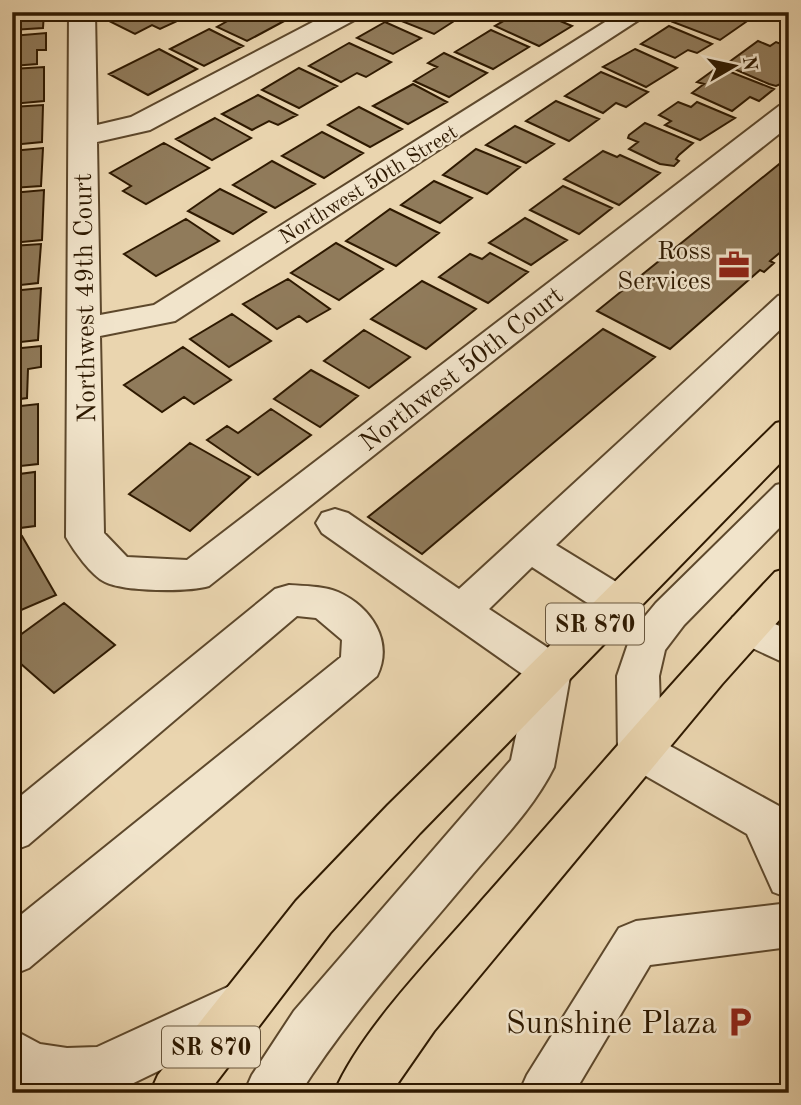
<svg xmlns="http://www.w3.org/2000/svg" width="801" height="1105" font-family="'Old Standard TT',serif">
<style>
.building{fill:#907b5b;stroke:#2e1900;stroke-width:2}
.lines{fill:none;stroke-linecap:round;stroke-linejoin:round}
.minor-casing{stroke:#5d482c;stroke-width:4}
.highway-casing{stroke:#2e1900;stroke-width:4}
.minor{fill:#f1e4cb;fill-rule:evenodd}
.highway{fill:#ead5af;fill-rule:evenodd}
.labels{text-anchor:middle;stroke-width:5;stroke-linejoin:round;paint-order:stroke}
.far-street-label{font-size:21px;fill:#2e1900;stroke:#f1e4cb}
.shield{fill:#f1e4cb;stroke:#68563d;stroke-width:2}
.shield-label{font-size:24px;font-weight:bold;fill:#2e1900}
.poi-label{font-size:26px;fill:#2e1900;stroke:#f1e4cb;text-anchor:end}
.street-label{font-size:26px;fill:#2e1900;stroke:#f1e4cb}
.near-poi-label{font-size:32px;fill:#2e1900;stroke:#f1e4cb;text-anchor:end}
</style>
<rect width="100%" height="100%" fill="#ead5af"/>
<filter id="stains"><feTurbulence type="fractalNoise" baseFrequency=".00286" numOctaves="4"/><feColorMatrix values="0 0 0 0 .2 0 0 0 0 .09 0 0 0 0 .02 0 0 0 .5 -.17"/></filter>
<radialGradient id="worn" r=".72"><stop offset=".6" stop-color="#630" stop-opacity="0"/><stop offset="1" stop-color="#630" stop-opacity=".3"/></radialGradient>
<path class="building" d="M12,12H44L43,28L12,30Z
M177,12L186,17L160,29L152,25L135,34L111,22L129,12Z
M231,12H273L288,19L247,41L217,27L231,19L224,16Z
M403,12H460L465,14L434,34L394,18Z
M519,12H539L572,26L539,46L495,26Z
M553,12H586L573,20Z
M688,12H741L753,17L720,40L673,22Z
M385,22L421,38L393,54L357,38Z
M669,26L712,44L697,53L688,50L675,58L641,44Z
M209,29L243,46L204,66L170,49Z
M491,30L529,47L493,69L455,52Z
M46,33V50H37V64L12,66V36Z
M758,41L770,46L776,42L789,47V72L783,83L776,86L769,84L725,65Z
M349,43L391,62L366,77L357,73L341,82L309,66Z
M159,49L197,69L148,95L109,74Z
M635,49L677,68L646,87L603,67Z
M444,53L487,73L449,97L414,81L437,67L428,63Z
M44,67V101L12,104V69Z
M718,67L774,89L759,101L750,97L732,111L692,93L704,84L697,82Z
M299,68L337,86L299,108L262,90Z
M601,72L648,92L626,107L616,103L603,113L565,96Z
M413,84L447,102L408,124L373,106Z
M258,95L297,115L278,125L269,121L252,130L222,114Z
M556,101L599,119L569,141L526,121Z
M678,102L691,107L697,102L735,118L700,140L665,125L671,121L659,115Z
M43,105L42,142L12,145V107Z
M359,107L402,129L370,147L328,125Z
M215,118L251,138L212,160L176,139Z
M645,123L693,143L679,155L676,159L679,161L674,166L660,164L629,149L638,142L628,138L629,135Z
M515,126L554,144L526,163L486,145Z
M322,132L363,153L324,178L282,156Z
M164,143L209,168L146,204L123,191L131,186L110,173Z
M43,148L41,186L12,188V151Z
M476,149L520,167L487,194L443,175Z
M603,151L617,157L620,155L660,173L619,205L564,179Z
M272,161L315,184L275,208L233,185Z
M783,161L789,164V245L770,261L774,263L764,272L760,270L670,349L597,311Z
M434,181L472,198L440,223L401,205Z
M563,186L612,208L579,234L530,210Z
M220,189L266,212L233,234L188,211Z
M44,190L42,240L12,243V193Z
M390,209L439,233L396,266L346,241Z
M525,218L567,240L531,265L489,243Z
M186,219L219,241L156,276L124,254Z
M336,243L383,269L339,300L291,273Z
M41,244L38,283L12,286V246Z
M490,253L528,272L488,303L439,277L470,254L482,259Z
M288,279L330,309L307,322L299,316L277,329L243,304Z
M422,281L476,309L426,349L371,319Z
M41,288L38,340L12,343V291Z
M232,314L271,341L229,367L190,339Z
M603,329L655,357L422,554L368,517Z
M364,330L410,357L369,388L324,361Z
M41,346V367L28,369L27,398L12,400V349Z
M183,347L231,380L194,404L184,397L162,412L124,385Z
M311,370L358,396L320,427L274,399Z
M38,404V464L12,467V407Z
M271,409L311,435L258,475L207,440L227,426L238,433Z
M190,443L250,477L190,531L129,494Z
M35,472V526L12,529V475Z
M22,536L56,595L12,614V540Z
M64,603L115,645L54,693L12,656V641Z"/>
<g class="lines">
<defs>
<path id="minor" d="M69,12H95L97,125L131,117L332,12H363L360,17L150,130L97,142L100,315L154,305L621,12H651L175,321L100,336L104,533L127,557L187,560L779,106L789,104V126L209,586C189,592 125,592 105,582C91,575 74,551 66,537Z
M789,293V321L556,545L631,591L637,602L631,613L617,617L603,613L532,567L489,609L565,659L571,671L554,767C535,806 501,841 473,874C414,945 350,1014 300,1093H244L252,1075L294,1011L511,760L528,678L322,533L316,523L322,513L335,509L348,513L459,589L778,296Z
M789,482V518L684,625L665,650L659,676L661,741L779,806L789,827V898L773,892L747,834L625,764L618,751L617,676L632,632L656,603L776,485Z
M289,585C305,586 323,586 338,592C371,607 394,641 377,676L29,968L12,975V922L341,657L342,640L316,618L297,616L28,845L12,851V803L275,589Z
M747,612L789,630V665L733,639L727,628L733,617Z
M789,903V947L650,965L574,1093H519L527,1075L619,928L636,921Z
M245,979L263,986L270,1003L263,1020L113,1093H27L12,1087V1029L40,1044L67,1048L97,1047Z"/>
<path id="highway" d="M789,420V454L420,833L330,933L208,1093H150L158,1075L296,901L388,805L776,423Z
M789,568V609L722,684L434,1031L391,1093H334C361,1029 436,954 482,900C579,790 674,679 775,572Z"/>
</defs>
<use href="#minor" class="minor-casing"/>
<use href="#highway" class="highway-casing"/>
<use href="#minor" class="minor"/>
<use href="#highway" class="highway"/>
</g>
<defs>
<symbol id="office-bare" viewBox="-9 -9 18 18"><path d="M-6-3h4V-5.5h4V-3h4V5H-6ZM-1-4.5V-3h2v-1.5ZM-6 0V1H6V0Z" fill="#8f2418" stroke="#f1e4cb" stroke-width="2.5" paint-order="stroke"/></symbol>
<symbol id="parking-bare" viewBox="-9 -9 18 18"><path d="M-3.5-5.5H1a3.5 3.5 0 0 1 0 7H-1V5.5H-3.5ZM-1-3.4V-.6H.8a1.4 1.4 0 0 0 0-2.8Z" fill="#8f2418" stroke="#f1e4cb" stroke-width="2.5" paint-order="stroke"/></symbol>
</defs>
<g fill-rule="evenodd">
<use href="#office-bare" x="712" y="243" width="44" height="44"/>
<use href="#parking-bare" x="718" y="1000" width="44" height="44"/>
</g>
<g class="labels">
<g class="far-street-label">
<text transform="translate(368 184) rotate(-32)" y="7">Northwest 50th Street</text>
</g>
<g class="shield">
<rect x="546" y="603.5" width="98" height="41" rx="5"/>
<rect x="162" y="1026.5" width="98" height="41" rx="5"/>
</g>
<g class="shield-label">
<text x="595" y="632">SR 870</text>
<text x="211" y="1055">SR 870</text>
</g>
<g class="poi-label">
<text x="711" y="259">Ross<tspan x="711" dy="30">Services</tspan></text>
</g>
<g class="street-label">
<text transform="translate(84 298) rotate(-91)" y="9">Northwest 49th Court</text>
<text transform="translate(461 368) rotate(-38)" y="9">Northwest 50th Court</text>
</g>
<g class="near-poi-label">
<text x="717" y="1033">Sunshine Plaza</text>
</g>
</g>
<rect width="801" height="1105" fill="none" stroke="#ead5af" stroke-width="42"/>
<rect x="14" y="14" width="773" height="1077" fill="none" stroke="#2e1900" stroke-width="3.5"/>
<rect x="21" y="21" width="759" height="1063" fill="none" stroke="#2e1900" stroke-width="2"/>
<g transform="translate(734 66) rotate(81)" stroke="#f1e4cb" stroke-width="5" paint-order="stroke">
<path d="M0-5L12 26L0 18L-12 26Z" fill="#2e1900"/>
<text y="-10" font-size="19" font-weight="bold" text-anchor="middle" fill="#2e1900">N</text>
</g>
<rect width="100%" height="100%" filter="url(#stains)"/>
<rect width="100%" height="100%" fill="url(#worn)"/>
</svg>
